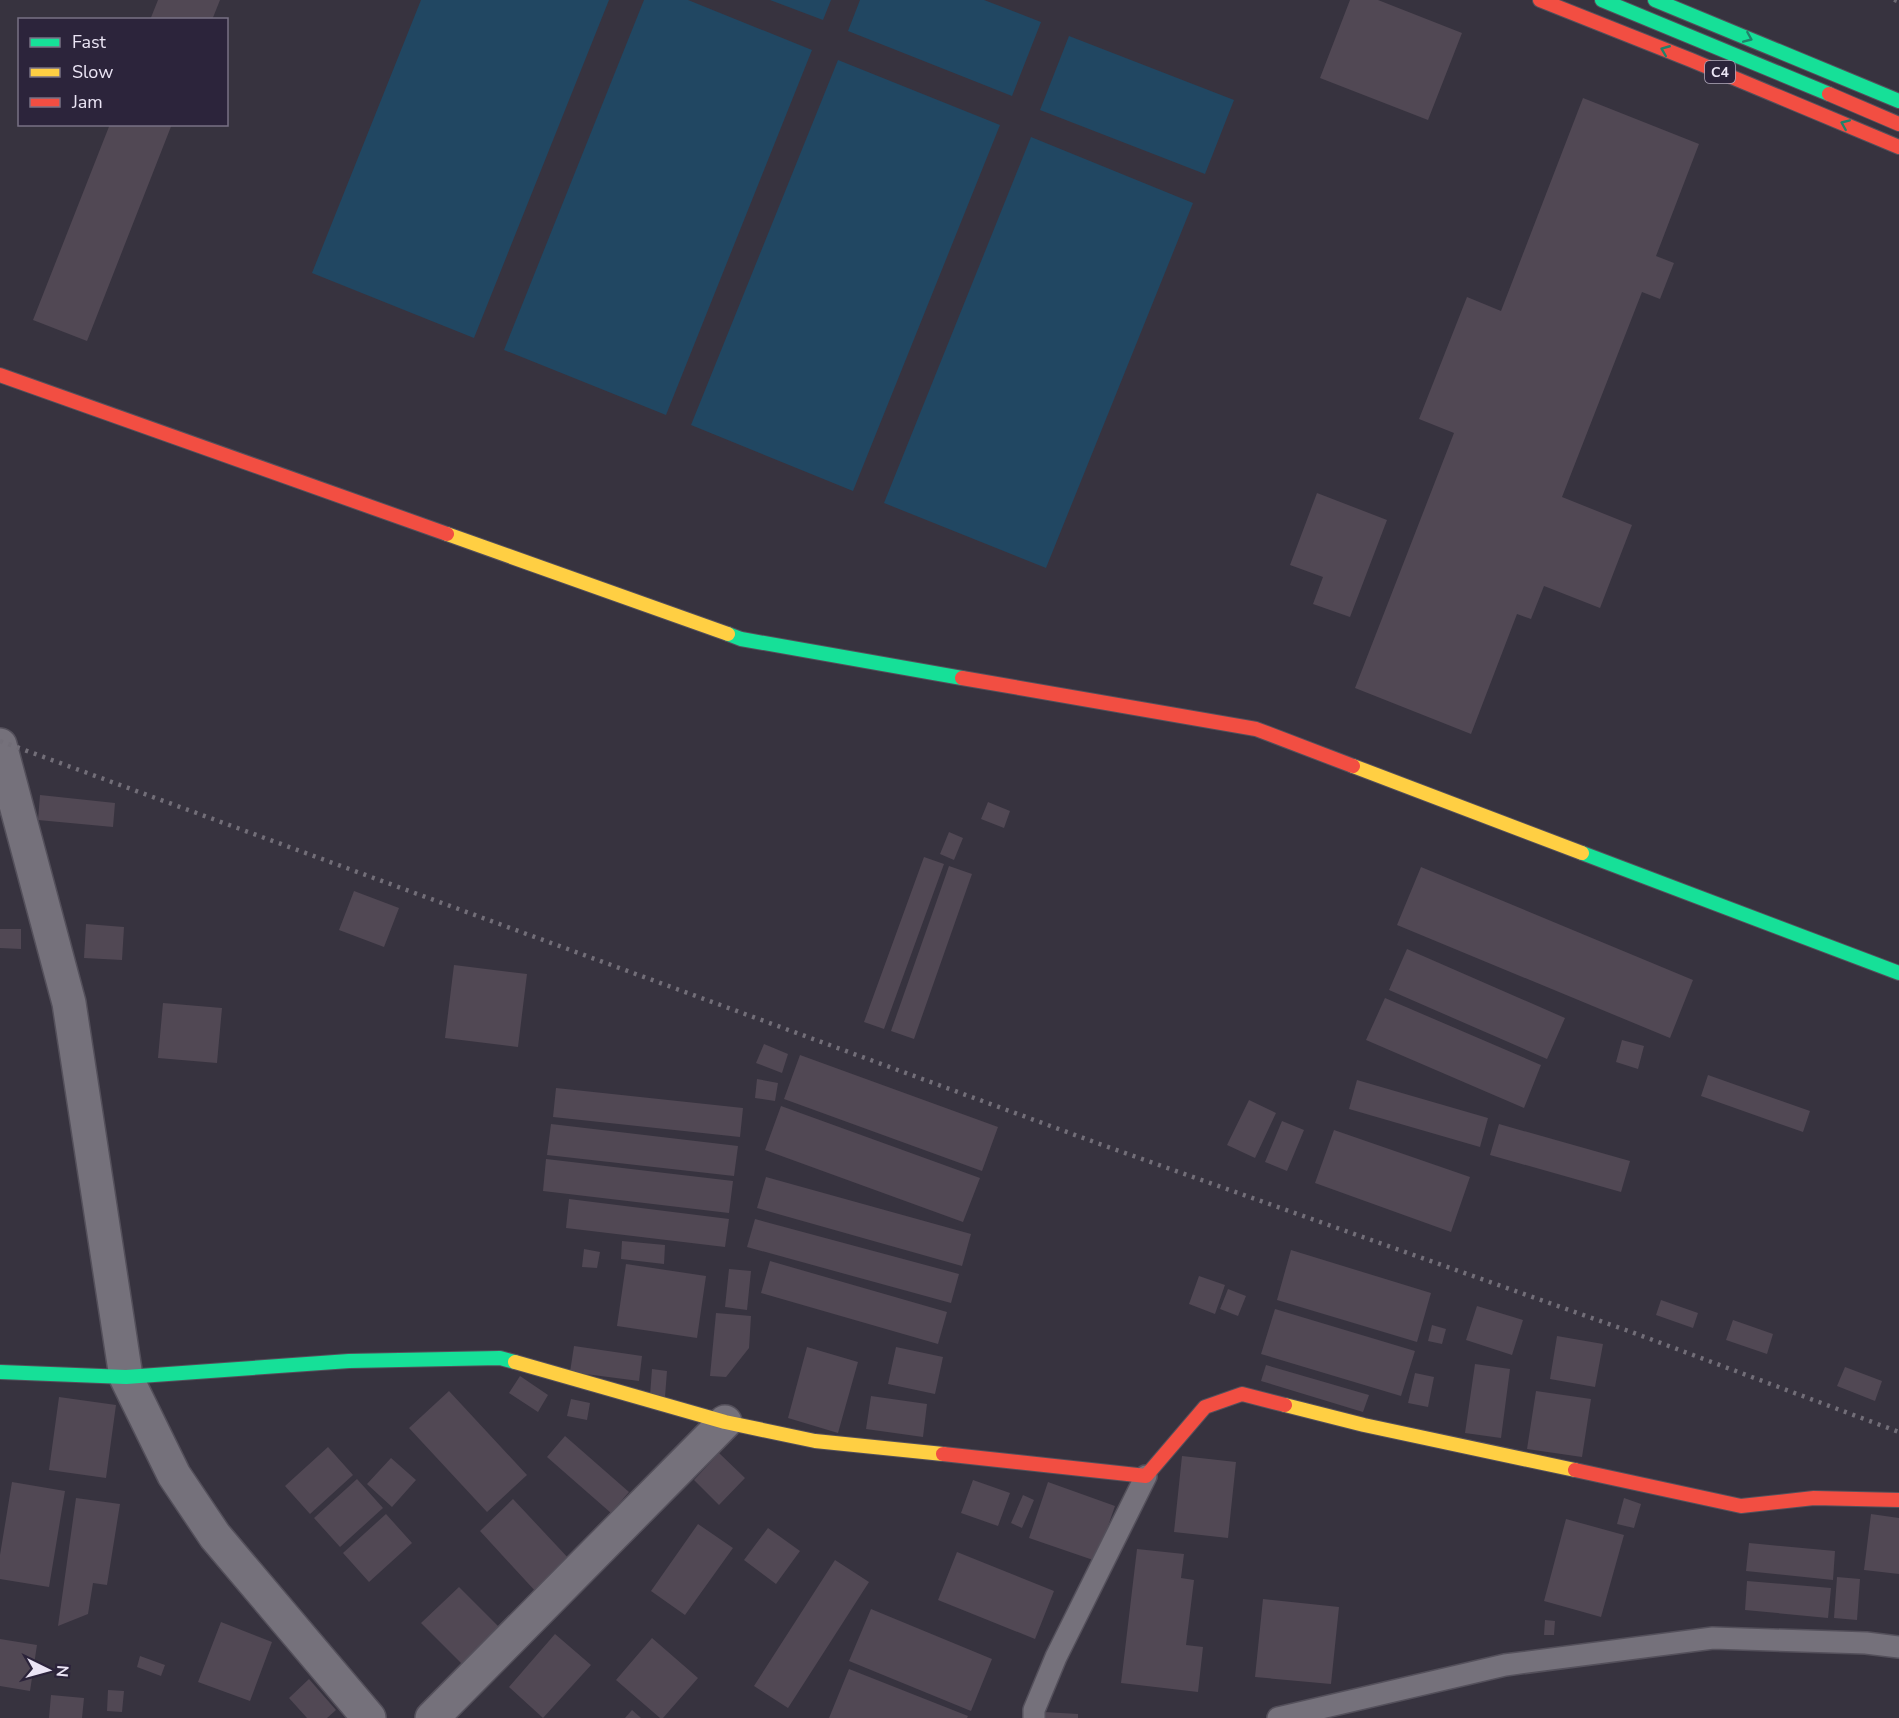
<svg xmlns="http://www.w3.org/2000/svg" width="1899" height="1718" font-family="'Nunito Sans',sans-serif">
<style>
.water{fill:#214762}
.building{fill:#514854}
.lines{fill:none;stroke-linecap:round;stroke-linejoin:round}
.lane-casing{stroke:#54505b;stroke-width:24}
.street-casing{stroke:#54505b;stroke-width:36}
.fast-casing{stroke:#54505b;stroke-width:16}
.slow-casing{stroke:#54505b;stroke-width:16}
.jam-casing{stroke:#54505b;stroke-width:16}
.path{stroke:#6c6972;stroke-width:4;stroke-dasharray:3 3;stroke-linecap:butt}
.lane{stroke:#75717b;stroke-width:21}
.street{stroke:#75717b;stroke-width:33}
.fast{stroke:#16e098;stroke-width:14}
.slow{stroke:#ffcf43;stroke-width:14}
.jam{stroke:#f24e42;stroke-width:14}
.rail{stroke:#726e78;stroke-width:4.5;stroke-dasharray:3 6;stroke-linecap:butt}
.oneway{stroke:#21826a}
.labels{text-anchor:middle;stroke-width:4.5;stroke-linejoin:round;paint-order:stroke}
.shield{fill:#2c243b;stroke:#b2abbd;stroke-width:1.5}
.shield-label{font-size:14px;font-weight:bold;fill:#ebe5f5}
</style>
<rect width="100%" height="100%" fill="#37333f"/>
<path class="water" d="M421,0H609L474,338L312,273Z
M644,0H688L812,50L666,415L504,350Z
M770,0H831L823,20Z
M860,0H984L1041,22L1012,96L848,31Z
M1069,36L1234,100L1205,174L1040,110Z
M838,60L1000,125L853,491L691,425Z
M1031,137L1193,203L1046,568L884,503Z"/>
<path class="building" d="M158,0H220L212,20H150Z
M1350,0H1378L1462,33L1428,120L1320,78Z
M1583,98L1699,144L1656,256L1674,263L1660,299L1642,292L1562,497L1632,525L1600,608L1544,586L1531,619L1517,614L1471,734L1355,688L1454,433L1419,419L1467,297L1501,311Z
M110,124H172L87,341L33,320Z
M1317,493L1387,520L1350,617L1313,604L1323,577L1290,565Z
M40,795L115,803L113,827L38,820Z
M988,802L1010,811L1004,828L981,819Z
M949,832L963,838L954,860L940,854Z
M924,857L944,864L884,1029L864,1022Z
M949,866L972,874L914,1039L891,1031Z
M1421,867L1693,980L1670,1038L1397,925Z
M354,891L399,908L384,947L339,930Z
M86,924L124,927L122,960L84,958Z
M0,929H21V949L0,948Z
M1407,949L1565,1018L1547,1059L1389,990Z
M454,965L527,974L518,1047L445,1038Z
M1385,998L1541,1065L1524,1108L1366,1040Z
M163,1003L222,1008L217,1063L158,1058Z
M1622,1040L1644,1046L1638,1069L1616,1062Z
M764,1044L788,1054L782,1073L756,1063Z
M800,1055L998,1127L982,1171L784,1099Z
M1708,1075L1810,1111L1803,1132L1701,1096Z
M757,1079L778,1083L775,1101L755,1098Z
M1357,1080L1488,1118L1480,1147L1349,1109Z
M556,1088L743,1108L740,1137L553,1117Z
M1249,1100L1276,1113L1255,1158L1227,1145Z
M781,1106L980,1178L963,1222L765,1150Z
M1282,1121L1304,1130L1287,1171L1265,1162Z
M551,1124L738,1146L734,1176L547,1155Z
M1499,1124L1630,1161L1621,1192L1490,1155Z
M1334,1130L1470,1177L1451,1232L1315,1183Z
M546,1159L733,1181L729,1213L543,1191Z
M766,1177L971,1234L962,1266L757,1208Z
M569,1199L729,1219L725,1247L566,1228Z
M755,1219L959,1274L951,1303L747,1247Z
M622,1241L665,1245L664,1264L621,1259Z
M584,1249L600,1252L597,1268L582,1267Z
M1291,1250L1431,1293L1417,1342L1277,1300Z
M770,1261L947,1312L938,1344L761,1293Z
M626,1264L706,1276L697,1338L617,1326Z
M729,1269L751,1271L747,1310L725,1307Z
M1199,1276L1225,1285L1215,1314L1189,1304Z
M1228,1289L1246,1296L1238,1316L1220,1309Z
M1661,1300L1698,1313L1693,1328L1656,1315Z
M1477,1306L1523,1320L1512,1355L1466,1340Z
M1275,1309L1415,1351L1401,1396L1261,1354Z
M716,1313L751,1316L749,1348L726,1377L710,1376Z
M1733,1320L1773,1334L1767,1354L1726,1340Z
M1432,1325L1446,1329L1442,1344L1428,1341Z
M1557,1336L1603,1344L1595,1387L1550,1379Z
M574,1346L642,1356L639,1381L570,1372Z
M807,1347L858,1362L838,1433L788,1418Z
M896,1347L943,1357L935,1394L888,1384Z
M1475,1364L1510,1369L1501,1438L1465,1433Z
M1266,1365L1369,1395L1363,1412L1261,1381Z
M1845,1367L1882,1381L1875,1401L1837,1386Z
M652,1369L667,1371L665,1397L650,1396Z
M1415,1373L1434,1377L1428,1407L1408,1403Z
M520,1376L548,1395L538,1412L509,1393Z
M449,1391L527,1475L487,1512L409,1428Z
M1536,1391L1591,1399L1582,1457L1527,1449Z
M871,1396L927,1404L923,1437L866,1429Z
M59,1397L116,1405L106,1478L49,1470Z
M571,1399L590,1403L587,1420L567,1416Z
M565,1436L629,1492L611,1513L547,1457Z
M328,1447L353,1475L310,1514L285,1486Z
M719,1453L745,1478L719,1505L694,1480Z
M1182,1456L1236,1462L1228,1538L1174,1532Z
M391,1458L416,1480L392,1507L367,1484Z
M357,1479L383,1508L340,1547L314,1518Z
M973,1480L1010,1493L998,1526L961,1513Z
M12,1482L65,1491L49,1587L0,1579V1555Z
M1048,1482L1115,1506L1096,1561L1029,1538Z
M1023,1495L1034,1500L1022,1528L1011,1523Z
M76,1498L120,1504L107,1585L93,1583L88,1614L58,1626Z
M1624,1498L1641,1504L1634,1528L1617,1524Z
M513,1499L571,1561L537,1593L480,1531Z
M386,1514L412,1543L369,1582L343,1553Z
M1871,1514L1899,1518V1574L1864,1570Z
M1566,1519L1624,1535L1601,1617L1544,1601Z
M698,1524L733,1548L685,1615L651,1591Z
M768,1528L800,1551L776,1584L744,1560Z
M1749,1543L1835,1551L1833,1580L1746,1571Z
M1137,1549L1184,1554L1181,1578L1194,1580L1186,1645L1203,1647L1198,1692L1121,1683Z
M957,1552L1054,1591L1035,1639L938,1600Z
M835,1560L869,1582L788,1708L754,1686Z
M1837,1577L1860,1579L1857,1620L1834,1618Z
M1747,1581L1831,1588L1828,1618L1745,1610Z
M459,1587L501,1629L464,1666L421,1623Z
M1263,1599L1339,1607L1331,1684L1255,1677Z
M871,1609L992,1659L971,1711L849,1661Z
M1545,1620L1555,1621L1554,1635H1544Z
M221,1622L272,1642L250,1701L198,1682Z
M555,1634L591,1665L543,1718L509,1687Z
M652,1638L698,1678L663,1718H660L616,1680Z
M0,1639L37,1645L30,1691L0,1686Z
M140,1656L165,1665L161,1676L137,1667Z
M849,1669L968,1716L967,1718H829Z
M309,1679L336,1710L327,1718H307L289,1698Z
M108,1690L124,1691L122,1712L107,1711Z
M51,1695L84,1698L82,1718H49Z
M632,1710L641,1718H625Z
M1044,1712L1078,1714V1718H1043Z"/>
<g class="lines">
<defs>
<path id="lane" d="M1034,1718V1710L1056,1657L1146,1476
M1278,1718L1505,1665L1713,1638L1866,1643L1899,1647"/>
<path id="street" d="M0,745L69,1003L126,1377L174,1475L215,1536L369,1718
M432,1718L725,1422"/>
<path id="fast" d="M1602,0L1829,94
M1655,0L1899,101
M728,634L741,639L962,678
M1582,853L1899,973
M0,1372L126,1377L349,1361L500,1358L515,1362"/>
<path id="slow" d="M447,534L728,634
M1353,766L1582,853
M515,1362L725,1422L815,1441L943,1454
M1285,1405L1364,1425L1575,1470"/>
<path id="jam" d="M1540,0L1691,60L1899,147
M1829,94L1899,124
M0,375L447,534
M962,678L1256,729L1353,766
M943,1454L1146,1476L1205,1407L1242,1394L1285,1405
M1575,1470L1741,1506L1814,1498L1899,1500"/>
</defs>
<use href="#lane" class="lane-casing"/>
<use href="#street" class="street-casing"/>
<use href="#fast" class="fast-casing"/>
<use href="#slow" class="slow-casing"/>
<use href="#jam" class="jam-casing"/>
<path class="path" d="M1894,0L1899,2"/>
<use href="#lane" class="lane"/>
<use href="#street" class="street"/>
<use href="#fast" class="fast"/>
<use href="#slow" class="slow"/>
<use href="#jam" class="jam"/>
<path class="rail" d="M0,741L1097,1143L1626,1330L1899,1432"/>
</g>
<defs><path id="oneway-chevron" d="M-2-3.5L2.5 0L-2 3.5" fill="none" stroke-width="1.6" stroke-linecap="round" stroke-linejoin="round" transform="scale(1.5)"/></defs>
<g class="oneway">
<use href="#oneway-chevron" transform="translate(1748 38) rotate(23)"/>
<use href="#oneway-chevron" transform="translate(1665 50) rotate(-158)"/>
<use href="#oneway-chevron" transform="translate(1845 124) rotate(-157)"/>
</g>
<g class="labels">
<rect class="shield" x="1705" y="61" width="30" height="22" rx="4.5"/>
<g class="shield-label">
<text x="1720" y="77">C4</text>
</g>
</g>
<rect x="18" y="18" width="210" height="108" fill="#2c243b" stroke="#787185" stroke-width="1.5"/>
<rect x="30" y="38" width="30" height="9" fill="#16e098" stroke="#787185" stroke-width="1.5"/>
<text x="72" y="48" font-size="18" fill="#ebe5f5">Fast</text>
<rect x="30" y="68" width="30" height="9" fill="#ffcf43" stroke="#787185" stroke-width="1.5"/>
<text x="72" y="78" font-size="18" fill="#ebe5f5">Slow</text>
<rect x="30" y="98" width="30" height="9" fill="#f24e42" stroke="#787185" stroke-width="1.5"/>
<text x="72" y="108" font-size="18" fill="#ebe5f5">Jam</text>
<g transform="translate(48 1670) rotate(95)" stroke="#2c243b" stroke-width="4.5" paint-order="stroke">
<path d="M0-4.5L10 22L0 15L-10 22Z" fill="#ebe5f5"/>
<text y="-9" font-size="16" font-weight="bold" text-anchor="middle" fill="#ebe5f5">N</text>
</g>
</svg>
